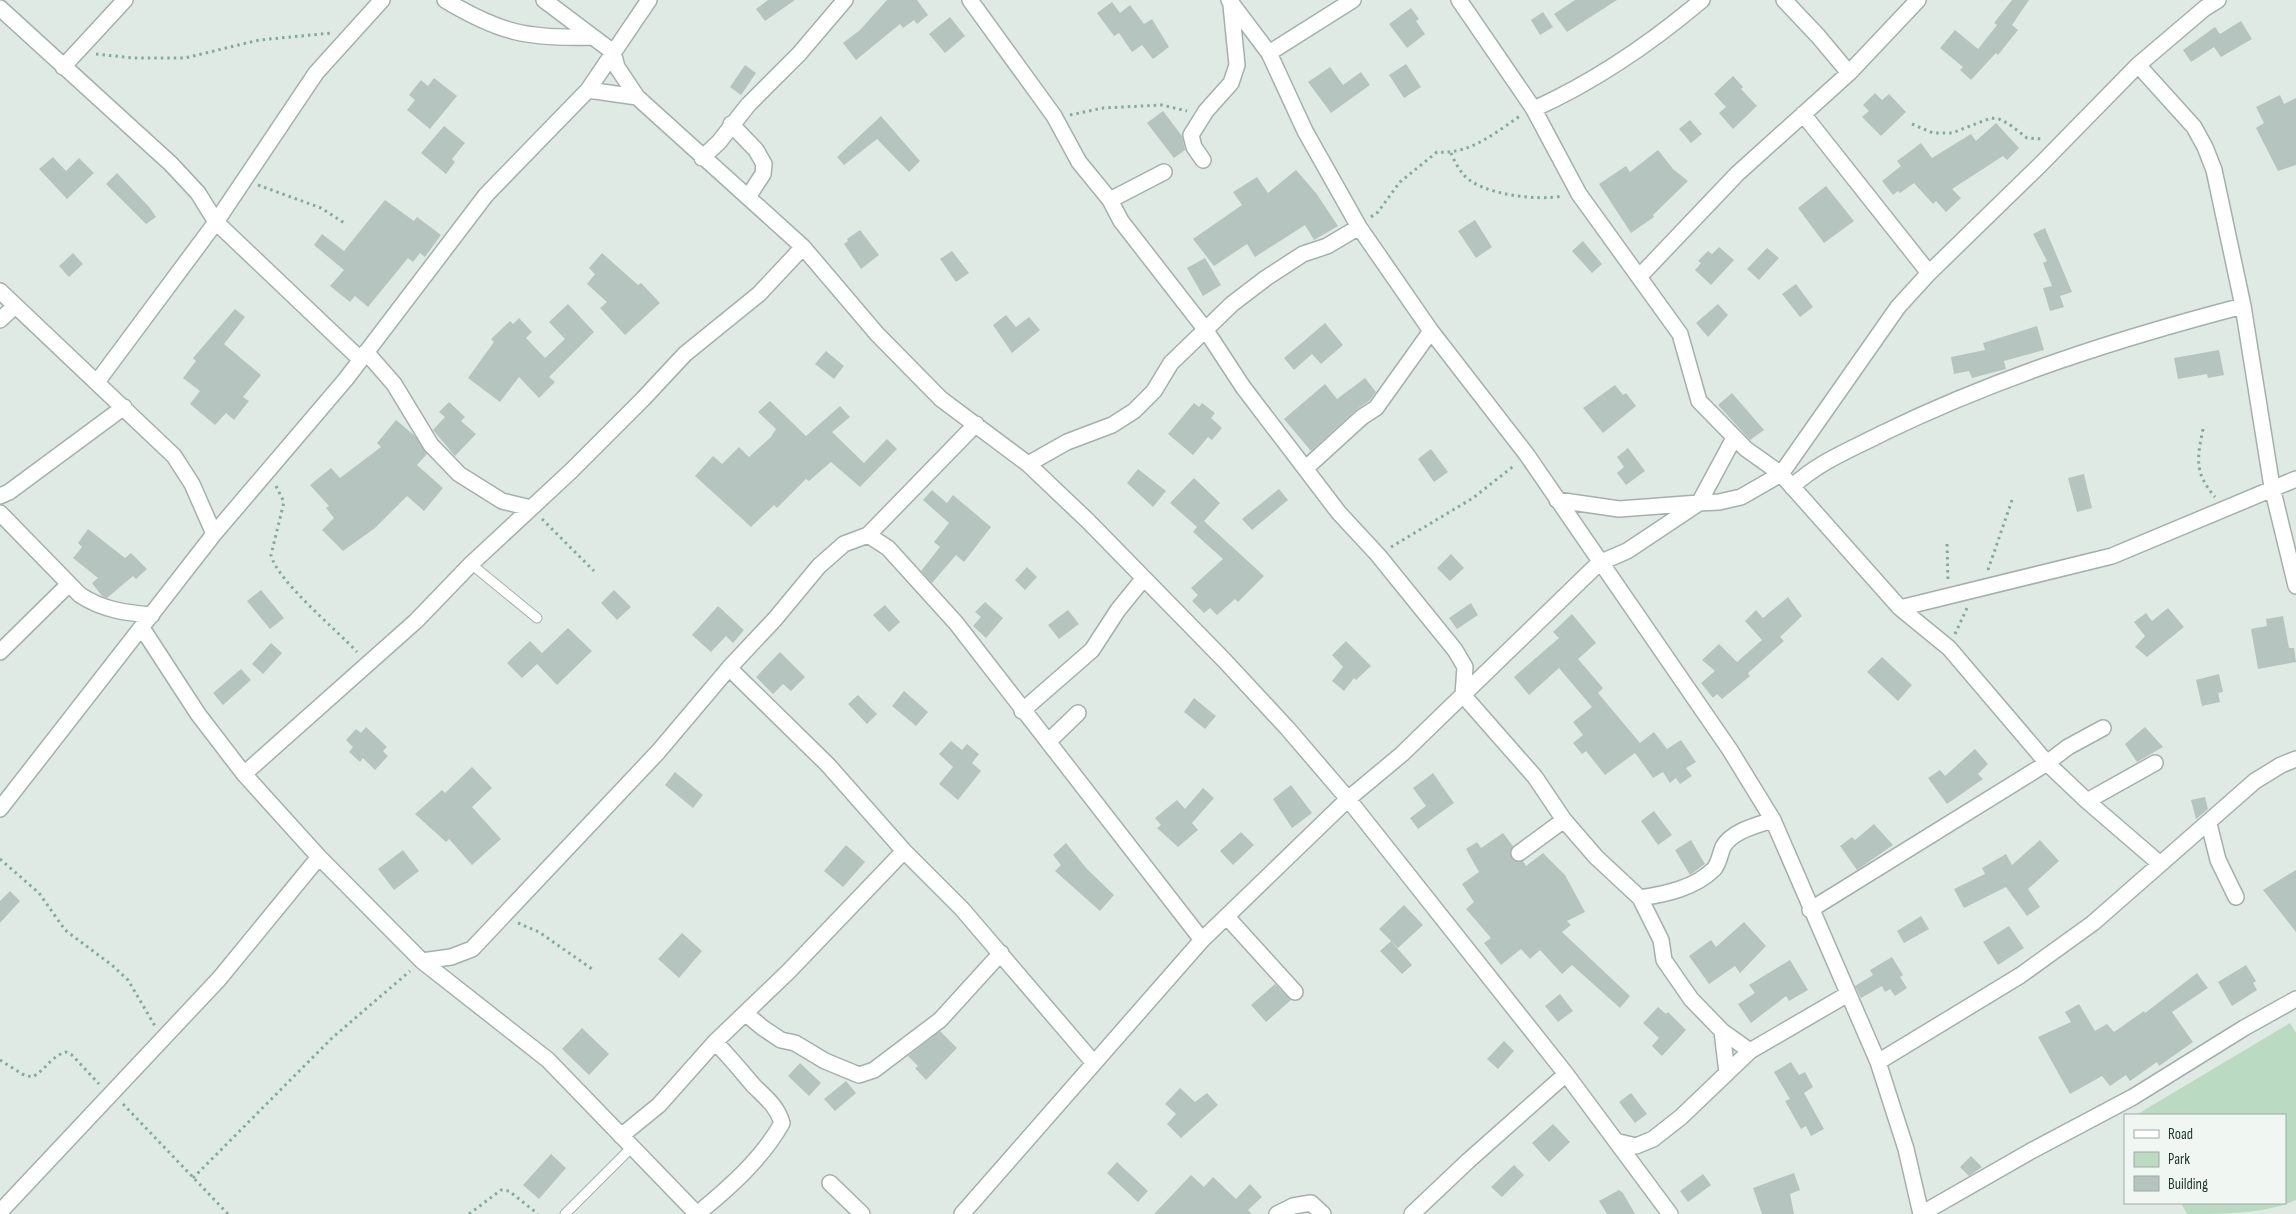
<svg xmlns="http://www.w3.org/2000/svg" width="2296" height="1214" font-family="'Sofia Sans Condensed',sans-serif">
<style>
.green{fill:#badac2}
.building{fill:#b5c4be}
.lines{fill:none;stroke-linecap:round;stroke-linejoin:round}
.service-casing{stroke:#a3b1ac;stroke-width:11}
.minor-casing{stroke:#a3b1ac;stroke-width:18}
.path{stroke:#82ab9e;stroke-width:3;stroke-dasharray:2.5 4;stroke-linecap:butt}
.service{stroke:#fff;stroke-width:9}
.minor{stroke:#fff;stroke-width:15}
</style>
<rect width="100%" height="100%" fill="#e0eae5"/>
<path class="green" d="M2290,1023L2296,1033V1200C2265,1214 2223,1214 2187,1214L2181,1203H2285V1115H2136Z"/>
<path class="building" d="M768,0H795L765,21L756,9Z
M887,0H917L928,15L917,24L914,20L903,28L900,24L856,60L843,43L860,30Z
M1575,0H1617L1567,32L1554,14Z
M2012,0H2029L2012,25L2018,30L1998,55L1996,53L1971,80L1960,70L1963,67L1940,48L1955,30L1978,49L1997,25L1994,23Z
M1112,2L1120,13L1130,5L1144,24L1152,19L1169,47L1153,59L1142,45L1132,52L1119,33L1114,36L1097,13Z
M1411,8L1419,19L1416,21L1425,34L1407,48L1389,24Z
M1543,12L1553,27L1540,35L1531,20Z
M950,17L965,36L945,53L929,34Z
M2241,21L2252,39L2221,57L2214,47L2191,62L2183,50L2215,27L2220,34Z
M1406,64L1421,87L1404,98L1389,75Z
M745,65L756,73L741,95L730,87Z
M1330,67L1343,85L1361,72L1370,85L1331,113L1308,82Z
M1733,76L1743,87L1741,89L1757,106L1733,129L1719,113L1726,107L1714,94Z
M434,78L457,96L430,129L407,110L415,100L409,95L421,80L428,86Z
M1875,93L1882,100L1889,94L1906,112L1881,136L1862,117L1869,111L1863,105Z
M2280,95L2284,104L2296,98V165L2278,171L2256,128L2264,123L2256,107Z
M1163,111L1182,136L1185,150L1174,158L1147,123Z
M881,116L920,161L909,172L877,139L844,165L837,157Z
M1690,120L1702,134L1691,143L1679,129Z
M1996,123L2019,148L2007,160L2003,156L1952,189L1961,198L1946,212L1936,201L1933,204L1914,183L1900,193L1898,191L1893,195L1882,181L1901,166L1897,161L1921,143L1932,158L1971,134L1976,141Z
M444,126L465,143L452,159L455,162L446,174L421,153Z
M1658,150L1673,169L1688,181L1653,215L1654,217L1631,233L1599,184L1626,166L1630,172Z
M53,157L66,171L79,158L94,173L67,199L39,169Z
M1296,170L1316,193L1338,226L1314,240L1305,225L1255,257L1247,244L1214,266L1193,239L1242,205L1233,192L1257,177L1268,193Z
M117,173L150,208L156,217L146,224L106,184Z
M1826,186L1854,221L1824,243L1798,208Z
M385,200L414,221L417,217L441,235L425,257L420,253L413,262L408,258L368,307L355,296L350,302L330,286L344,270L314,245L322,234L344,251Z
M1475,220L1492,247L1476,258L1458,231Z
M2045,228L2072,292L2060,296L2064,307L2050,311L2043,288L2052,286L2043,263L2047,261L2033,234Z
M860,230L879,255L861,269L844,244L848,241L847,239Z
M1583,241L1602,264L1592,273L1572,251Z
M1719,247L1734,260L1711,285L1695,270L1701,263L1698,261L1708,251L1712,254Z
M1767,248L1779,258L1759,280L1747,269Z
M952,251L969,273L956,282L940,259Z
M73,253L83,264L69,277L59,266Z
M602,253L638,285L641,283L660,303L625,335L600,308L607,302L587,284L595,274L589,268Z
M1205,258L1221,285L1203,296L1187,268Z
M1796,284L1813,307L1800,317L1782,294Z
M568,304L594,332L549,377L555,382L539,398L519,377L500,402L468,378L494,342L491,339L510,321L513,324L519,318L532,332L526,338L545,358L565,339L549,322Z
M1718,304L1728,315L1708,337L1696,323Z
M235,309L245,317L224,344L261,375L243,397L249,401L234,420L226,413L215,425L190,404L200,391L183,378L196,361L193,358Z
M1006,315L1016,327L1029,317L1040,330L1012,353L993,325Z
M1325,323L1343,345L1321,364L1312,354L1294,370L1284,358Z
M2037,326L2044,350L2004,361L2006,369L1972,378L1969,371L1954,374L1951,357L1985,350L1983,343Z
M2219,350L2224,375L2208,378L2207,374L2178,379L2174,358Z
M826,351L844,366L834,379L815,364Z
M1365,378L1376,392L1369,401L1356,410L1311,451L1284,419L1325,384L1337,399Z
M1615,385L1623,395L1626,393L1636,406L1603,433L1583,408Z
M1732,393L1764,430L1750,440L1718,405Z
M770,401L806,436L840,406L850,417L832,432L864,463L887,439L897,449L860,487L831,462L809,481L806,479L777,508L774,505L751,527L695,476L713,456L722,464L739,447L749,457L771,437L776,429L758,412Z
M449,402L465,417L461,421L476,434L455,456L433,430L445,417L439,412Z
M1194,403L1199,407L1202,403L1215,413L1211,418L1222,428L1212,440L1208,437L1193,455L1168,434Z
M396,420L415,436L427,454L417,465L443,488L424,511L407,496L375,528L343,551L322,530L334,518L326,508L329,506L310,485L331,468L340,478L381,447L377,443Z
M1628,448L1645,471L1626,485L1617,473L1624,467L1617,457Z
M1431,449L1448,472L1434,482L1418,459Z
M1138,469L1166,491L1153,507L1127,483Z
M2084,474L2092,508L2077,512L2068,478Z
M1194,478L1220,503L1204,521L1264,576L1238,602L1235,599L1217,615L1210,608L1204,613L1192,601L1198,595L1191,588L1223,559L1193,532L1197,527L1170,503Z
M1279,489L1288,500L1252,530L1242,519Z
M932,490L947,503L953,495L991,527L964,562L956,555L932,583L921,571L940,547L934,542L949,523L923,500Z
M88,529L125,558L131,553L147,569L136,579L133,576L107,598L102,596L92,583L98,578L73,558L82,547L78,543Z
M1451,554L1464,568L1450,581L1437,568Z
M1027,567L1037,577L1025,590L1015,580Z
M261,590L284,618L270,629L247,601Z
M614,590L631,607L617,620L601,603Z
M1788,597L1802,616L1780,637L1784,641L1748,673L1750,676L1722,699L1717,694L1713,698L1701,683L1715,671L1702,660L1719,644L1737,662L1762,640L1745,621L1756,610L1763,618Z
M985,602L1003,618L986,638L973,626L981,617L975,612Z
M1471,603L1478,615L1457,629L1449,618Z
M885,605L900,622L889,632L873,615Z
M718,606L744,630L733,643L726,636L711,652L692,635Z
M2168,608L2184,627L2147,657L2135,647L2145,636L2134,622L2146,613L2152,621Z
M1068,610L1079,624L1059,639L1048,625Z
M1572,614L1596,643L1578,659L1603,688L1598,693L1640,743L1654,732L1667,749L1681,740L1696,762L1686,768L1692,776L1680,784L1676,778L1670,783L1663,772L1653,778L1635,753L1605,775L1586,751L1582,754L1573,743L1583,735L1573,722L1592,707L1559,668L1529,695L1514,677L1559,638L1553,632Z
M2283,616L2289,648H2294L2296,662L2258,669L2251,629L2267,626L2266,619Z
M568,628L592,651L557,685L537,664L522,678L507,663L530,641L542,653Z
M1346,641L1371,666L1356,680L1354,678L1344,691L1332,681L1343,667L1332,655Z
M271,643L282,653L263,674L252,664Z
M780,652L805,677L791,691L783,684L773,694L756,677Z
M1882,657L1912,685L1898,701L1867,672Z
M241,669L251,680L223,705L213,693Z
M2219,674L2223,692L2218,693L2220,702L2202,706L2196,680Z
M904,691L928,712L916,726L892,706Z
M858,695L877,714L867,724L848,704Z
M1194,698L1216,716L1205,729L1184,712Z
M366,727L387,747L383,751L388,756L375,770L363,758L360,762L349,752L353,747L346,740L356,729L361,733Z
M2145,727L2163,747L2137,762L2125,744Z
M951,741L962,750L967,744L979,754L972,763L981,771L958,800L939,784L953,767L939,754Z
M1975,749L1988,764L1978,774L1983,779L1947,804L1928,778L1940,770L1945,776Z
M472,767L492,788L472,807L501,839L472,865L449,839L446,842L415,814L442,790L445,793Z
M675,772L703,795L693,808L665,785Z
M1433,773L1454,803L1418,829L1410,818L1426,806L1413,788Z
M1291,785L1312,813L1292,828L1273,799Z
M1203,788L1214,798L1192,823L1198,830L1178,847L1157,828L1161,825L1155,818L1177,800L1185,809Z
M2205,797L2208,809L2196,819L2191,800Z
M1654,811L1672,835L1658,845L1641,821Z
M1874,824L1893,845L1857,870L1840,846L1852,837L1855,840Z
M1241,832L1254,845L1233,865L1220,851Z
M1503,833L1513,846L1510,854L1515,861H1523L1526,866L1543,853L1565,875L1585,912L1567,921L1571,925L1562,932L1630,996L1620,1008L1572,965L1562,974L1540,950L1530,959L1521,949L1501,965L1484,943L1491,938L1466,909L1474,902L1462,884L1479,872L1466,849L1477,842L1481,848Z
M1691,840L1705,864L1690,875L1675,850Z
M2040,840L2059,861L2028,889L2040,907L2027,916L2006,887L1964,908L1954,889L1985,874L1982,868L2006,854L2012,865Z
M1066,843L1087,869L1114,895L1100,911L1055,871L1061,865L1053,855Z
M846,845L865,862L843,887L824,871Z
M403,850L419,871L394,890L378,869Z
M2296,870V932L2263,890Z
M10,891L20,901L0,923V901Z
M1404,905L1423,925L1398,948L1379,929Z
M1921,916L1929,929L1904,943L1897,931Z
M1744,922L1766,946L1740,973L1735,966L1709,984L1689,956L1711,940L1716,947Z
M2009,926L2024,948L1998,965L1983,942Z
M682,933L702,951L679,978L658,959Z
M1391,941L1412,965L1402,974L1380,951Z
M1892,957L1903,975L1900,977L1907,988L1895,996L1890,989L1885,992L1882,986L1861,998L1855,986L1873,975L1870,970Z
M1790,960L1808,990L1789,1001L1786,996L1751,1023L1738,1004L1755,993L1749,985Z
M2246,965L2256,981L2253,983L2257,990L2232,1006L2218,982Z
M2197,973L2208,988L2172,1012L2193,1042L2159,1066L2157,1062L2130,1081L2126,1075L2110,1086L2102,1076L2070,1094L2038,1037L2071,1022L2065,1012L2079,1004L2095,1031L2107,1024L2114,1032L2144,1011L2145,1013Z
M1275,984L1291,1000L1266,1022L1251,1005Z
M1560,994L1573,1011L1558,1022L1545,1006Z
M1658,1007L1666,1014L1668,1012L1686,1030L1662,1056L1652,1046L1659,1038L1643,1023Z
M582,1028L609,1054L589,1075L562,1049Z
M940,1031L957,1048L926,1080L915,1068L918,1066L908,1056Z
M1504,1041L1514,1051L1498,1069L1487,1059Z
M1791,1062L1799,1075L1805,1072L1813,1087L1804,1093L1824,1129L1811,1136L1806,1126L1801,1129L1785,1101L1790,1099L1774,1072Z
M800,1063L821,1083L809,1096L788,1076Z
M846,1081L856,1093L835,1111L824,1099Z
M1180,1088L1195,1102L1207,1093L1218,1105L1181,1138L1167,1124L1176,1114L1165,1104Z
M1631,1093L1647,1114L1635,1123L1619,1102Z
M1553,1124L1570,1142L1549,1162L1532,1143Z
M551,1154L566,1168L539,1199L523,1185Z
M1971,1156L1982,1167L1969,1176L1960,1167Z
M1117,1162L1148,1191L1138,1202L1107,1173Z
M1514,1165L1524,1175L1502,1197L1491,1187Z
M1794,1173L1800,1190L1790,1194L1794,1214H1762L1753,1188Z
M1703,1174L1711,1185L1688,1202L1680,1191Z
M1191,1175L1204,1187L1213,1177L1236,1199L1250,1184L1262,1197L1248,1210L1252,1214H1154Z
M1619,1190L1623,1193L1635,1214H1607L1599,1201Z"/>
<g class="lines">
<defs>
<path id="service" d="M471,564L537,618
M565,1214L632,1147"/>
<path id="minor" d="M445,0C500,33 528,39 592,37
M544,0L613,52L617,67L637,97
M970,0L1054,116L1079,162L1110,200L1121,221L1205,329L1243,387L1339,513L1378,555L1455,650L1465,667L1463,695L1535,777L1564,820L1596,857L1640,898L1661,940L1664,960L1691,999L1722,1031L1750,1051
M1229,0L1269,53L1305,131L1359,227L1431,331L1527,455L1730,750L1773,820L1878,1062L1906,1149L1921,1214L2031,1151L2133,1097L2244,1028L2296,999
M1459,0L1533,108L1579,194L1680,334L1699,401L1746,449L1781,474L1900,608L1949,648L2047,763L2087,801L2159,863
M1784,0L1818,36L1849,73
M0,8L171,164L198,193L216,222L360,359
M1269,53L1353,0
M2138,65L2194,127L2205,147L2214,170L2243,306
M63,67L125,0
M588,90L637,97L803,247L877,334L941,399L1028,464L1088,521L1224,660L1288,729L1348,799L1566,1074L1670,1214
M1534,109C1596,81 1650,44 1702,0
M1803,114L1929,273
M731,124L756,150L764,164L763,174L748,197
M702,158L719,142L748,105L799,54L845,0
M1203,160L1194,147L1191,135L1206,111L1231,83L1237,65L1231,5
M1110,200L1164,172
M1639,277L1737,174L1849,73L1918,0
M0,291L174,456L192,484L214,534
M0,320L15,306
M366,352L394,384L431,445L459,474L502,501L531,508
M97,382L216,222L316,73L382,0
M1028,464L1067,442L1112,425L1134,411L1154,391L1171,363L1232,304L1266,278L1303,254L1327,246L1359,227
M1306,468L1362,417L1376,408L1431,331
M1792,487C1818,462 1852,449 1883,433C1998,377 2120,338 2243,306L2272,487L2296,586
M0,496L9,492L124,407
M1557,500L1619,509L1699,503L1734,438
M0,513L80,595C103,610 126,613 152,615
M868,535L888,548L956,623L1202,940
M1900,608L2112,556L2296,479
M142,628L198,714L244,774L319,857L422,961L548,1060L697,1214
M0,652L69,584
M729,668L828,765L904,851L962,909L1093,1062
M1022,711L1092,650L1118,610L1144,578
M1049,741L1078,713
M244,774L416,621L471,564L571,471L643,399L685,354L759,294L803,247
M2087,801L2155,763
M0,809L214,534L346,379L486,195L588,90L649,0
M2209,824L2218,860L2236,897
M1519,853L1564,820
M1640,898C1666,894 1695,888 1714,869C1719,863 1720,854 1723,847C1732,831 1757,825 1773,820
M1810,910L2047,763L2068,747L2103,728
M1227,917L1295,992
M422,961L451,957L472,949L658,752L729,668L775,619L819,566L844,544L868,535L976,424
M745,1013L763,1028L781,1040L795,1043L825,1061L859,1075L874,1070L940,1020L1001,953
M1722,1031L1727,1073
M1878,1062L2021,975L2093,923L2255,781L2281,765L2296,759
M621,1136L659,1105L715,1042L789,971L904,851
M1619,1142L1636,1146L1653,1139L1681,1117L1750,1051L1848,994
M830,1183L862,1214
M0,1212L219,979L319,857
M697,1214C728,1189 762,1159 782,1123C777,1106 766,1098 754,1086C741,1071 729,1056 715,1042
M962,1214L1202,940L1348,799L1402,754L1599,563L1627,551L1699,503L1719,502L1741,497L1781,474L1898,307L1929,273L2040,165L2138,65L2205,8L2218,0
M1277,1214L1293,1206L1311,1203L1323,1214
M1412,1214L1468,1161L1566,1074"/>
</defs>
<use href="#service" class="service-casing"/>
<use href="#minor" class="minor-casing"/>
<path class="path" d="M96,54L133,58H185L259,40L332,33
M1070,115L1103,108L1162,105L1187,111
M1912,124L1933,133H1952L1991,118L1999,119L2009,124L2027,138L2043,139
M1451,153C1454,160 1458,168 1463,174C1480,195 1538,201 1563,196
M258,185L321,208L346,224
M1371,217L1378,212L1400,182L1437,152C1469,155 1495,133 1520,116
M2203,429C2197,459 2194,472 2215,497
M276,486L284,502L271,555C277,581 337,630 357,652
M542,519L594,571
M1947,544L1948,581
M1391,547L1473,498L1515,465
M1988,570L2012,500
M1955,634L1967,608
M0,859L39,893L65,930L113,966L128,980L155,1026
M518,923L539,932L592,969
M0,1060L22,1074L32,1077C45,1071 51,1056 66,1052L72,1055L99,1084
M123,1104L228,1214
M193,1178L332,1038L410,971
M469,1214L501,1190L509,1191L538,1214"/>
<use href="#service" class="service"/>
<use href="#minor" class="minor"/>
</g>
<rect x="2124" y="1114" width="162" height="90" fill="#f0f7f3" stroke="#9eaba6"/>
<rect x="2134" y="1130" width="25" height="8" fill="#ffffff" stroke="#9eaba6"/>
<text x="2168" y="1139" font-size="15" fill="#223932">Road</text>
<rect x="2134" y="1152" width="25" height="15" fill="#badac2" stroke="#9eaba6"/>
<text x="2168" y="1164" font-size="15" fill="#223932">Park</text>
<rect x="2134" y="1176" width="25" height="15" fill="#b5c4be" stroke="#9eaba6"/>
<text x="2168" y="1189" font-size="15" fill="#223932">Building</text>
</svg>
